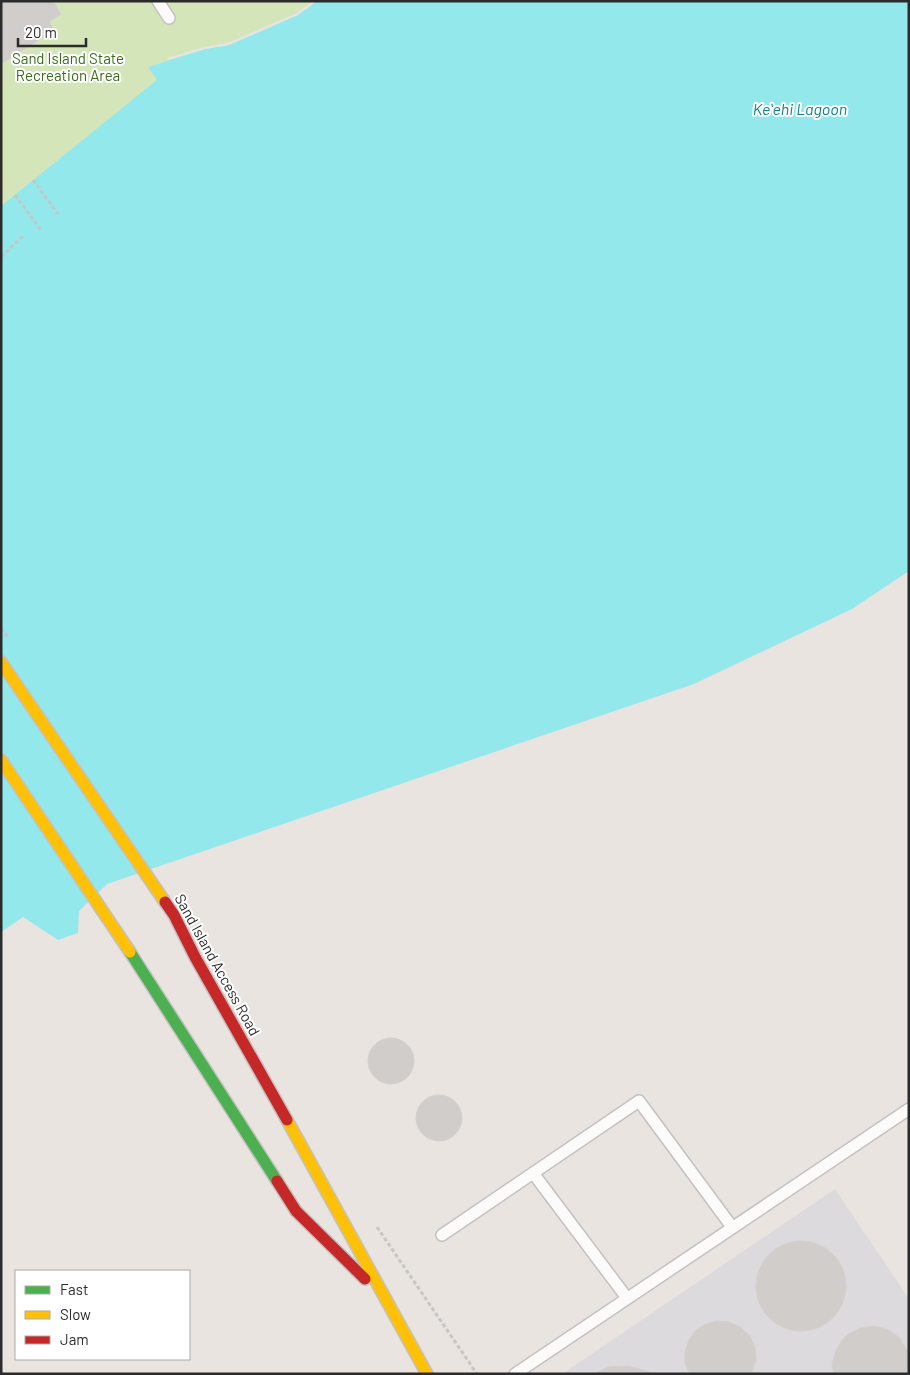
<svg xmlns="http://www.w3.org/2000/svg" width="910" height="1375" font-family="Barlow,sans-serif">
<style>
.industrial{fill:#dcdadc}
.green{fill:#d4e5b9}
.water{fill:#93e8ec}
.pier{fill:#eae4e0}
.building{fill:#d1cdca;stroke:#d5d0cd}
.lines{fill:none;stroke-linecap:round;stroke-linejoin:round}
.lane-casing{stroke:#c3c1c2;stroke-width:14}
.fast-casing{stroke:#c3c1c2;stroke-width:14}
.slow-casing{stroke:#c3c1c2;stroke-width:14}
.jam-casing{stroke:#c3c1c2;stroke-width:14}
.path{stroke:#c6c6c6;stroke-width:3;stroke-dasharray:4 2.5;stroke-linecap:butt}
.lane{stroke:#fcfbfa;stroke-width:11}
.fast{stroke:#4caf50;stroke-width:11}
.slow{stroke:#ffc107;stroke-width:11}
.jam{stroke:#c62828;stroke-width:11}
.labels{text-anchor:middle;stroke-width:4;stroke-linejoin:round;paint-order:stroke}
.park-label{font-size:15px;fill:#3b6b19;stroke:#fff}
.street-label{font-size:15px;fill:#2b2b2b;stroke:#fff}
.water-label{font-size:16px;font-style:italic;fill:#0b8092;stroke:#fff}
</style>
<rect width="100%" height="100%" fill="#eae4e0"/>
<path class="industrial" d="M835,1189L909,1299V1374H562Z"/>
<path class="green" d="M1,1H316L309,8L229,45L205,49L148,67L158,80L1,206Z"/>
<path class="water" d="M316,1H909V571L852,609L694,684L107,884L79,911L78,933L58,940L23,917L1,932V206L157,80L148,67L205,49L229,45L309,8Z"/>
<path class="pier" d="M313,1H316L298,15L229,45L205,49L168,60L167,58L204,47L228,43L297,13Z"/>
<path class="building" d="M1,1H53L61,14L49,22L54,30L1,64Z
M368 1061a23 23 0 1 1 46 0a23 23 0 1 1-46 0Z
M416 1118a23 23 0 1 1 46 0a23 23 0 1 1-46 0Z
M756 1286a45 45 0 1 1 90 0a45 45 0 1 1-90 0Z
M716,1321L729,1322L740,1327L750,1336L755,1348L756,1360L751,1374H690L685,1364V1351L689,1340L696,1330L704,1325Z
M873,1326L887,1329L900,1338L909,1354V1374H834L832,1365L835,1352L842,1340L847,1335L860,1328Z
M628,1366L647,1371L651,1374H594L608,1367Z"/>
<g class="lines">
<defs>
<path id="lane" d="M158,1L169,18
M533,1173L627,1298
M442,1235L639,1101L732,1227
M515,1374L909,1109"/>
<path id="fast" d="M130,952L277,1181"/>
<path id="slow" d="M1,662L165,902
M1,760L130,952
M287,1120L427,1374"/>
<path id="jam" d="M165,902L174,915L195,957L287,1120
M277,1181L296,1211L365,1279"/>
</defs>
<use href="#lane" class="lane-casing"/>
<use href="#fast" class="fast-casing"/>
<use href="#slow" class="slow-casing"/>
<use href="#jam" class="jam-casing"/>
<path class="path" d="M33,180L59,215
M15,195L41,230
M1,257L24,235
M1,628L8,638
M377,1227L477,1374"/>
<use href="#lane" class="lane"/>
<use href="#fast" class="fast"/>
<use href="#slow" class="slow"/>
<use href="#jam" class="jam"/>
</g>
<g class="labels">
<g class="park-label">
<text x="68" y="64">Sand Island State<tspan x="68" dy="17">Recreation Area</tspan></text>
</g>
<g class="street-label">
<text transform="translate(217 965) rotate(61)" y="5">Sand Island Access Road</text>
</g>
<g class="water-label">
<text x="800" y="115">Keʻehi Lagoon</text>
</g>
</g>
<rect width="910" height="1375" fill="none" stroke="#2b2b2b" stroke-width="5"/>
<rect x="15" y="1270" width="175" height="90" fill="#ffffff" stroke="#aaaaaa"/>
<rect x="25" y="1286" width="25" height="8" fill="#4caf50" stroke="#aaaaaa"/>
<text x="60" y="1295" font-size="15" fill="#2b2b2b">Fast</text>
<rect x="25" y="1311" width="25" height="8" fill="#ffc107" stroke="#aaaaaa"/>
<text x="60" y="1320" font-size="15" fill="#2b2b2b">Slow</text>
<rect x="25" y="1336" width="25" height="8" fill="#c62828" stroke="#aaaaaa"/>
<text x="60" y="1345" font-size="15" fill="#2b2b2b">Jam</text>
<path d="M18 38v8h68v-8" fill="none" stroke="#2b2b2b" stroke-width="2.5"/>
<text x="25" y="38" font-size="15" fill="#2b2b2b" stroke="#ffffff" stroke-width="4" paint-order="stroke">20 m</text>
</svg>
